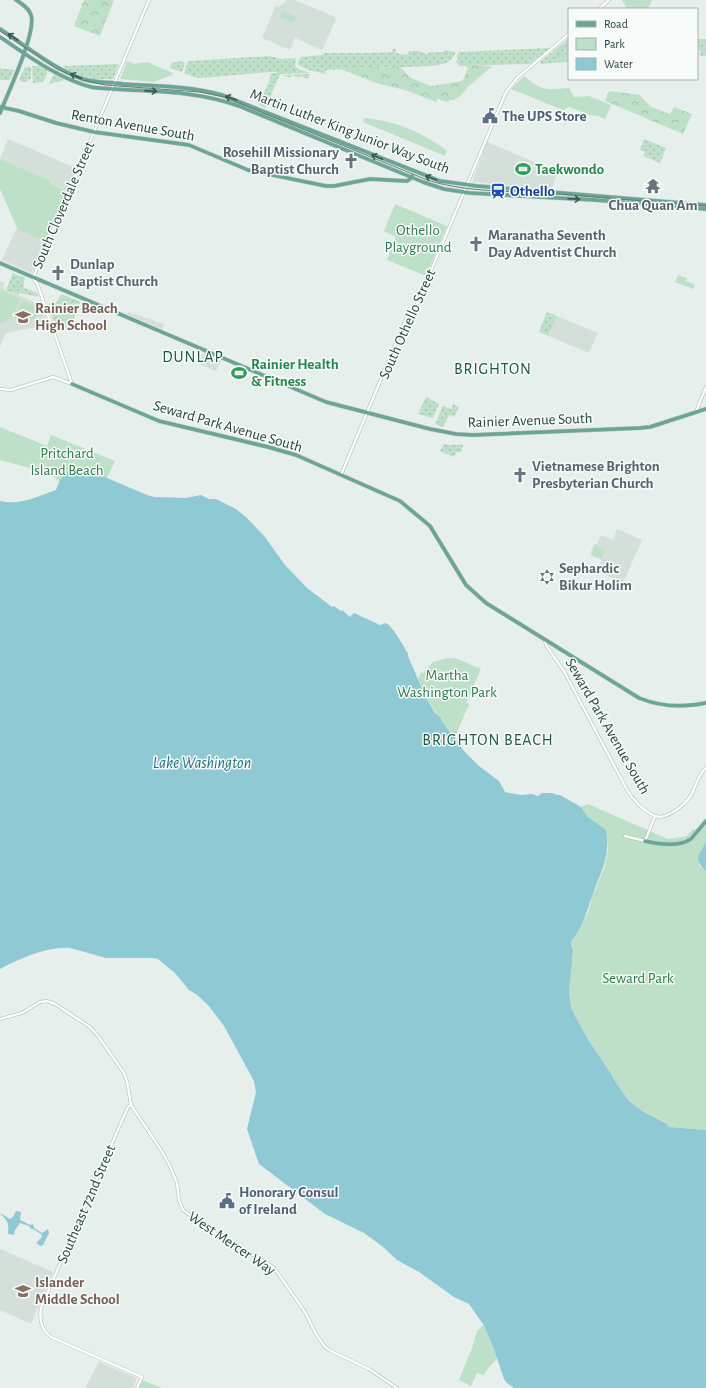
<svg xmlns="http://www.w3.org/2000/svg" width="706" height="1388" font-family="'Alegreya Sans',sans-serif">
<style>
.built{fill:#d4dfda}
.grass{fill:url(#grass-dots)}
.forest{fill:url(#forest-crowns)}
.green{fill:#bfe0c8}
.water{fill:#8ec9d4}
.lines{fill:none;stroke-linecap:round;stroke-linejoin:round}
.minor-casing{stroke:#a8b8b2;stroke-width:3.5}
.major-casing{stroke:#c2cac8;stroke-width:4.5}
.minor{stroke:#fff;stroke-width:2.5}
.major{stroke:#6aa596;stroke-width:3.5}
.tram{stroke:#5f7d75;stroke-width:1}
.oneway{stroke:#365b51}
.labels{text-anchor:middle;stroke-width:3;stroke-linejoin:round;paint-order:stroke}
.service-label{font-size:15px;font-weight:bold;fill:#4e5e75;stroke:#f7fbf9;text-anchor:start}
.street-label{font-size:15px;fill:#24423a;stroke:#f7fbf9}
.worship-label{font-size:15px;font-weight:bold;fill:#5b616d;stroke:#f7fbf9;text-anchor:start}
.leisure-label{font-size:15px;font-weight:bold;fill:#27864d;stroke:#f7fbf9;text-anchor:start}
.transit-label{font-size:15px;font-weight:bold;fill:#164399;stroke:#f7fbf9;text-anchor:start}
.park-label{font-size:15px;fill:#2d7a4b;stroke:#f7fbf9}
.education-label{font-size:15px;font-weight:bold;fill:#785e54;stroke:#f7fbf9;text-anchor:start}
.neighbourhood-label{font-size:16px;letter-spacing:1px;fill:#1f5548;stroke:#f7fbf9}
.water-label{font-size:16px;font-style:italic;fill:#1c6f80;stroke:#f7fbf9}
</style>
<defs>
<pattern id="grass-dots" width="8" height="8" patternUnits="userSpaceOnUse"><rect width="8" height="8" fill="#bfe0c8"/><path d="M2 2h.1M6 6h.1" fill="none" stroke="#a4c1ad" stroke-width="1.8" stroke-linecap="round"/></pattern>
<pattern id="forest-crowns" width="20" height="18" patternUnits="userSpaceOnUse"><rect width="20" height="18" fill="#bfe0c8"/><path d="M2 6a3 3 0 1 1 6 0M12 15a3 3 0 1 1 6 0" fill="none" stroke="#a4c1ad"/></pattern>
</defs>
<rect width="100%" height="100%" fill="#e6efeb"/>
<path class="built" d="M287,0H295L335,17L336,19L322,50L295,38L290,50L262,38L276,5L279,7Z
M8,139L76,168L66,191L50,184L51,181L0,159Z
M487,142L558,172L551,190L473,182V180Z
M16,229L45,241L32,273L2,260Z
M0,281L5,283L3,288L6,290L30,300L43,309L48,325L6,333L0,347Z
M128,312L164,324L162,329L127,314Z
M547,312L598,333L589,353L539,332Z
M203,353L221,361L216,371L199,364Z
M617,529L642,540L623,583L597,571L602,560L590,554L594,544H597L601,535L613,540Z
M0,1249L53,1272L31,1324L0,1310Z
M99,1362L137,1378L133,1388H85Z"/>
<path class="grass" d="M569,38V55L562,56L552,61L553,63L541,64L540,62Z
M697,39H706V56H700V50H697Z
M550,48L530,64L459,66L456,61L458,59L457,56L459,52Z
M393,49H396L395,52L399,54L407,55L409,51H418L427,54L430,52H443L445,50L456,52C450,64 442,65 430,66L326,70L325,74L309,70L298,65L299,60L301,57L321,55L325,53H370L392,52Z
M270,56L281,59L296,58L295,66L298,69L310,73L280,74L265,108L259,105L270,79V74L279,72H269L201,78L193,77L184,73L188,61Z
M180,61L185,63L182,72L170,68L172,63Z
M119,64L113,79C100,80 72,79 63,66Z
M32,66H40L47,70V74L43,82L33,83Z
M25,67H31V78L26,82H22L19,79Z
M0,68L14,70L10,80H0Z
M54,74L65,80L49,84Z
M310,74L308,79L300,76L299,78L292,75L290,78L282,75Z
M644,139L666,148L660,163L643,156L645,152L640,150Z
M13,273L25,278L23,287L37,293L39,297L20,293L19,295L6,290Z
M547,312L557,316L548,335L539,332Z
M426,397L439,404L433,418L418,414Z
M453,404L459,407L454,417L449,415L443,427L435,424L443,406L451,409Z
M444,444C450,446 456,444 463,445L461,452H456L454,457L440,451Z"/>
<path class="forest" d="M84,0H114L100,36L74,26Z
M463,65L492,66L468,87L460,96L454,100H450L448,102L438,99L436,102L405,90L379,84L340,69L400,67L411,78L431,86L462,81L464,78L468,68Z
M609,91L640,95L651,107L670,114L674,107L692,114L683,134L605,101Z
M61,294L81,302L70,327L58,331L48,306L49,304L57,302Z
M466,703L469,704L455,737L452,735Z
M142,1380L162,1388H139Z"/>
<path class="green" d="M622,0H652L648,9H641L637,7L636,9H627Z
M282,11L296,17L293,23L280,17Z
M569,55V62L553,63L552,61L562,56Z
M127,61L134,64L147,62L173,73L172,75L153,82L120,79Z
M524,76C534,84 542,91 556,89C561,89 565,88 569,88L574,97L589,96L611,105L605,119L598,116L590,115L569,107L563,110L511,89Z
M365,118C395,121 423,132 447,151L445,156L363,122Z
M0,159L51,181L50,184L66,191L45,241L18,230L0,189Z
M395,204L447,226L426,276L387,260L396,237L384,231Z
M678,275L687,278L686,281L695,285L693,289L675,282Z
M0,289L20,299C16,310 13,320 0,323Z
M24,300L41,310C36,321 25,325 14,319C17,313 18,304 24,300Z
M0,427L47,446L51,435L115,461L107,478L59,482L51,474L0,460Z
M595,545L605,550L601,559L591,555Z
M448,658H455L481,669L452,735L429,703L418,679L421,672L423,673L433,662Z
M588,804L668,839L687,836L693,829L700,830L706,821V841L699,865L706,872V1130L669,1127L667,1124L642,1111L629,1101L614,1080L610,1072L589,1041L576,1018L571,1007L569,991L571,965L573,957V947L571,942L574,938L588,912L593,895L605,866L608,849L606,830L588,817L581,807Z
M487,1322L504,1337L497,1359L490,1366L484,1375L477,1373L471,1386L459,1380L472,1348L477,1331Z"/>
<path class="water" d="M81,467L87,468L107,478L147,495L155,497L186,498L201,495L209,499H216L236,509L247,518L265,537L285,565L307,588L332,607L334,606L341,611L342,610L350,617L354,613L380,625L386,623C393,628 398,637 403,645C405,648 405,650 408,653V656L426,698L435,713L441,718V720L452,735L455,737L463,750L479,766L499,781L505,792L521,795L532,794L538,796L542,793H552L557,795H560L581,807L588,817L606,830C610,859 602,868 593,894C587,911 582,928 571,942L573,951L569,991L571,1007L576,1018L589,1041L610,1072L614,1080L629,1101L642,1111L667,1124L669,1127L706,1130V1388H514L507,1383L504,1379L494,1349L485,1327L469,1304L454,1297L419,1272L397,1260L382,1246L364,1233L325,1214L259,1164L247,1129L256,1092L254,1081L224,1026L208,1005L196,994L189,990L175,973L158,959L152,958H106L70,948C48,946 19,959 0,969V501C20,506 38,496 56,490C62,475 64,471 81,467Z
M706,841V872C692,856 700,857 706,841Z
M16,1211L21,1212L20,1220L30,1225L33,1224L34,1228L42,1233L48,1229L49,1233L43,1245L41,1246L37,1244V1242L42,1237L41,1234L33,1229H31L29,1226L20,1223L15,1230L14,1235L8,1234C9,1222 8,1222 0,1213L10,1219L13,1217Z"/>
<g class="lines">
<defs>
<path id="minor" d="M599,9L609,0
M72,384L37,283L33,278L149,0
M0,389L11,390L53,377L72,384
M696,412L706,387
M341,475L406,319L417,304L506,92L517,78L569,34
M545,640L546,645L565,673L626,788C632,799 643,811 655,816C667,820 685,805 691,795C696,786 698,775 706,768
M625,836L645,841L655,816
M0,1019L22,1013L40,1002L47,1001L55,1004L90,1027L98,1036L124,1073L127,1081L131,1105L161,1150L169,1164L177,1183L179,1200L183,1210L223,1239L266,1262L275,1269L305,1312L316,1334L325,1347L331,1351L369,1369L397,1388
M131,1105L128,1107L123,1118L41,1308C39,1320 41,1330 51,1337L142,1377L137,1388"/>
<path id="major" d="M0,29C25,45 55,70 83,79C96,83 109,82 123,84C156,86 190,86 222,95L440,181L477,186L706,205
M0,37C27,55 59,79 91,87C104,89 118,89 131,90C169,92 202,93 239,106L423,182L444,189L470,193L595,200L706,209
M0,107L19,111L56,123L94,132L189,145L248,170L326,186H334L370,179L407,181L410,179L412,176
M0,113C7,95 37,32 31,15C29,8 22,4 16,0
M0,263L326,402L430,429L456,434L473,435L640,428L650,427L706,409
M72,384L159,421L268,447L296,455L400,501L430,526L466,585L486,603L639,698C661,707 682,708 706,703
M645,841C658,844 679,847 691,839L706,821"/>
</defs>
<use href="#minor" class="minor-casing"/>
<use href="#major" class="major-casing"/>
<use href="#minor" class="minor"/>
<use href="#major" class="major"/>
<path class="tram" d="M0,31L57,69L82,80L105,85L200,92L224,97L425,179C460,192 508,191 545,193C599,197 652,202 706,206"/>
</g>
<defs><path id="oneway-shaft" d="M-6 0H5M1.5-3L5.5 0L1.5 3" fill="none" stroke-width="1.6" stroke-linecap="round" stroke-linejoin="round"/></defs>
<g class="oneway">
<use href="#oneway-shaft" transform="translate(13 37) rotate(-147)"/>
<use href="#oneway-shaft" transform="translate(76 76) rotate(-159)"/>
<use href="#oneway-shaft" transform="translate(151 91) rotate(4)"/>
<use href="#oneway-shaft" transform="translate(231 98) rotate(-161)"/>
<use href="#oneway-shaft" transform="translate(377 157) rotate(-158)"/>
<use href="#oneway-shaft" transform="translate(431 178) rotate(-160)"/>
<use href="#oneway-shaft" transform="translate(574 199) rotate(2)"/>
</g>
<defs>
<symbol id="civic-bare" viewBox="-9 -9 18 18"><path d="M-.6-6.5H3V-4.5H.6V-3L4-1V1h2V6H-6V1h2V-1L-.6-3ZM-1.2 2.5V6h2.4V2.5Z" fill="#5c6f8a" stroke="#f7fbf9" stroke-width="2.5" paint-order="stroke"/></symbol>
<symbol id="church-bare" viewBox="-9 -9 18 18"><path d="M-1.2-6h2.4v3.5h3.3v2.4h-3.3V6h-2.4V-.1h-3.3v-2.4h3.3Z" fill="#6b7280" stroke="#f7fbf9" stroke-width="2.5" paint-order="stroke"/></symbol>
<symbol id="stadium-bare" viewBox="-9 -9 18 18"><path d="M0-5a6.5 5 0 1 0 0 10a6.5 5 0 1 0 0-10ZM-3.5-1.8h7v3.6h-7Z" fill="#2e9e5b" stroke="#f7fbf9" stroke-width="2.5" paint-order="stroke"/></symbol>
<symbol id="temple-bare" viewBox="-9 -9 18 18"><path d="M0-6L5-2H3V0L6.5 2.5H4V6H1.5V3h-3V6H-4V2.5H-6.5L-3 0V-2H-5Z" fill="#6b7280" stroke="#f7fbf9" stroke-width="2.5" paint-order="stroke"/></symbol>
<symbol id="station-bare" viewBox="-9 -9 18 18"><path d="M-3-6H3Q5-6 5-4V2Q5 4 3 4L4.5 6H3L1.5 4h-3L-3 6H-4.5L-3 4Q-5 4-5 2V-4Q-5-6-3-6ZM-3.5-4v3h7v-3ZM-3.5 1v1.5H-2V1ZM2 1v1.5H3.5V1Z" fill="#1a4fb4" stroke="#f7fbf9" stroke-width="2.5" paint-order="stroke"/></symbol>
<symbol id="school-bare" viewBox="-9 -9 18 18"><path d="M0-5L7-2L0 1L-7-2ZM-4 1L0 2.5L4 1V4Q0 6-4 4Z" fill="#8d6e63" stroke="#f7fbf9" stroke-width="2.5" paint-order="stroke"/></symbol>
<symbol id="synagogue-bare" viewBox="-9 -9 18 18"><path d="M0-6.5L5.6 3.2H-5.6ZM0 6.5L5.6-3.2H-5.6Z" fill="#6b7280" stroke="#f7fbf9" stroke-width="2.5" paint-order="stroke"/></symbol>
</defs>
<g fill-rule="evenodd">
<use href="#civic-bare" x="479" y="105" width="22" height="22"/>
<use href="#church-bare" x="340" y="150" width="22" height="22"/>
<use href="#stadium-bare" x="512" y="158" width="22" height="22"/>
<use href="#temple-bare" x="642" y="175" width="22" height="22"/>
<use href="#station-bare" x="487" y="180" width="22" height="22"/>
<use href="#church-bare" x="465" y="233" width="22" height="22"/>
<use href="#church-bare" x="47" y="262" width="22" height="22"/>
<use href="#school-bare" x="12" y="306" width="22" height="22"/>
<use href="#stadium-bare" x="228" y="362" width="22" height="22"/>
<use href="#church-bare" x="509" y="464" width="22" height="22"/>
<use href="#synagogue-bare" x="536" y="566" width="22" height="22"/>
<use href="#civic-bare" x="216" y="1190" width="22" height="22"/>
<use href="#school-bare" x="12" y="1280" width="22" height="22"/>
</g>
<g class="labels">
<g class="service-label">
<text x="502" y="121">The UPS Store</text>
<text x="239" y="1197">Honorary Consul<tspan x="239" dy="17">of Ireland</tspan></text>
</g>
<g class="street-label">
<text transform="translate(133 125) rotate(10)" y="5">Renton Avenue South</text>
<text transform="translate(350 131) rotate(21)" y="5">Martin Luther King Junior Way South</text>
<text transform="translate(63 205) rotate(-67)" y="5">South Cloverdale Street</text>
<text transform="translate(407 324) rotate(-66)" y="5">South Othello Street</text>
<text transform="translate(530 420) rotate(-2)" y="5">Rainier Avenue South</text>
<text transform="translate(228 426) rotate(16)" y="5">Seward Park Avenue South</text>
<text transform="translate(608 726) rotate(60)" y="5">Seward Park Avenue South</text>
<text transform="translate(86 1204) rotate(-67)" y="5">Southeast 72nd Street</text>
<text transform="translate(232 1243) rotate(34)" y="5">West Mercer Way</text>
</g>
<g class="worship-label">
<text x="339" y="157" text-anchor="end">Rosehill Missionary<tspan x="339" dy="17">Baptist Church</tspan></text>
<text x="653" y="210" text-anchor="middle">Chua Quan Am</text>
<text x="488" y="240">Maranatha Seventh<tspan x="488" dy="17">Day Adventist Church</tspan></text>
<text x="70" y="269">Dunlap<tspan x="70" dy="17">Baptist Church</tspan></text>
<text x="532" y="471">Vietnamese Brighton<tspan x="532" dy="17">Presbyterian Church</tspan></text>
<text x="559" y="573">Sephardic<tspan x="559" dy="17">Bikur Holim</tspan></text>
</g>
<g class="leisure-label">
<text x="535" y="174">Taekwondo</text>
<text x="251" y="369">Rainier Health<tspan x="251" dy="17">&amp; Fitness</tspan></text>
</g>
<g class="transit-label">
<text x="510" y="196">Othello</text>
</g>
<g class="park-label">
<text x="418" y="235">Othello<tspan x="418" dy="17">Playground</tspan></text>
<text x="67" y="458">Pritchard<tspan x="67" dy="17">Island Beach</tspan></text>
<text x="447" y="680">Martha<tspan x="447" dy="17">Washington Park</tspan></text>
<text x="638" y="983">Seward Park</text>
</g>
<g class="education-label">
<text x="35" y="313">Rainier Beach<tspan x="35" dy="17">High School</tspan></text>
<text x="35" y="1287">Islander<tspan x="35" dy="17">Middle School</tspan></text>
</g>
<g class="neighbourhood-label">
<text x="193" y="362">DUNLAP</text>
<text x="493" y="374">BRIGHTON</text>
<text x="488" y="745">BRIGHTON BEACH</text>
</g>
<g class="water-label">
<text x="202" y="768">Lake Washington</text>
</g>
</g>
<rect x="568" y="8" width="130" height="72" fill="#f7fbf9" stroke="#a3b1ad"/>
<rect x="576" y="21" width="20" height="6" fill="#6aa596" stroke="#a3b1ad"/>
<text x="604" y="28" font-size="12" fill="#24423a">Road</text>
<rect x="576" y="38" width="20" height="12" fill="#bfe0c8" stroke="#a3b1ad"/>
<text x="604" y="48" font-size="12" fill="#24423a">Park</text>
<rect x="576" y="58" width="20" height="12" fill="#8ec9d4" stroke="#a3b1ad"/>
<text x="604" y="68" font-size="12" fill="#24423a">Water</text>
</svg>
